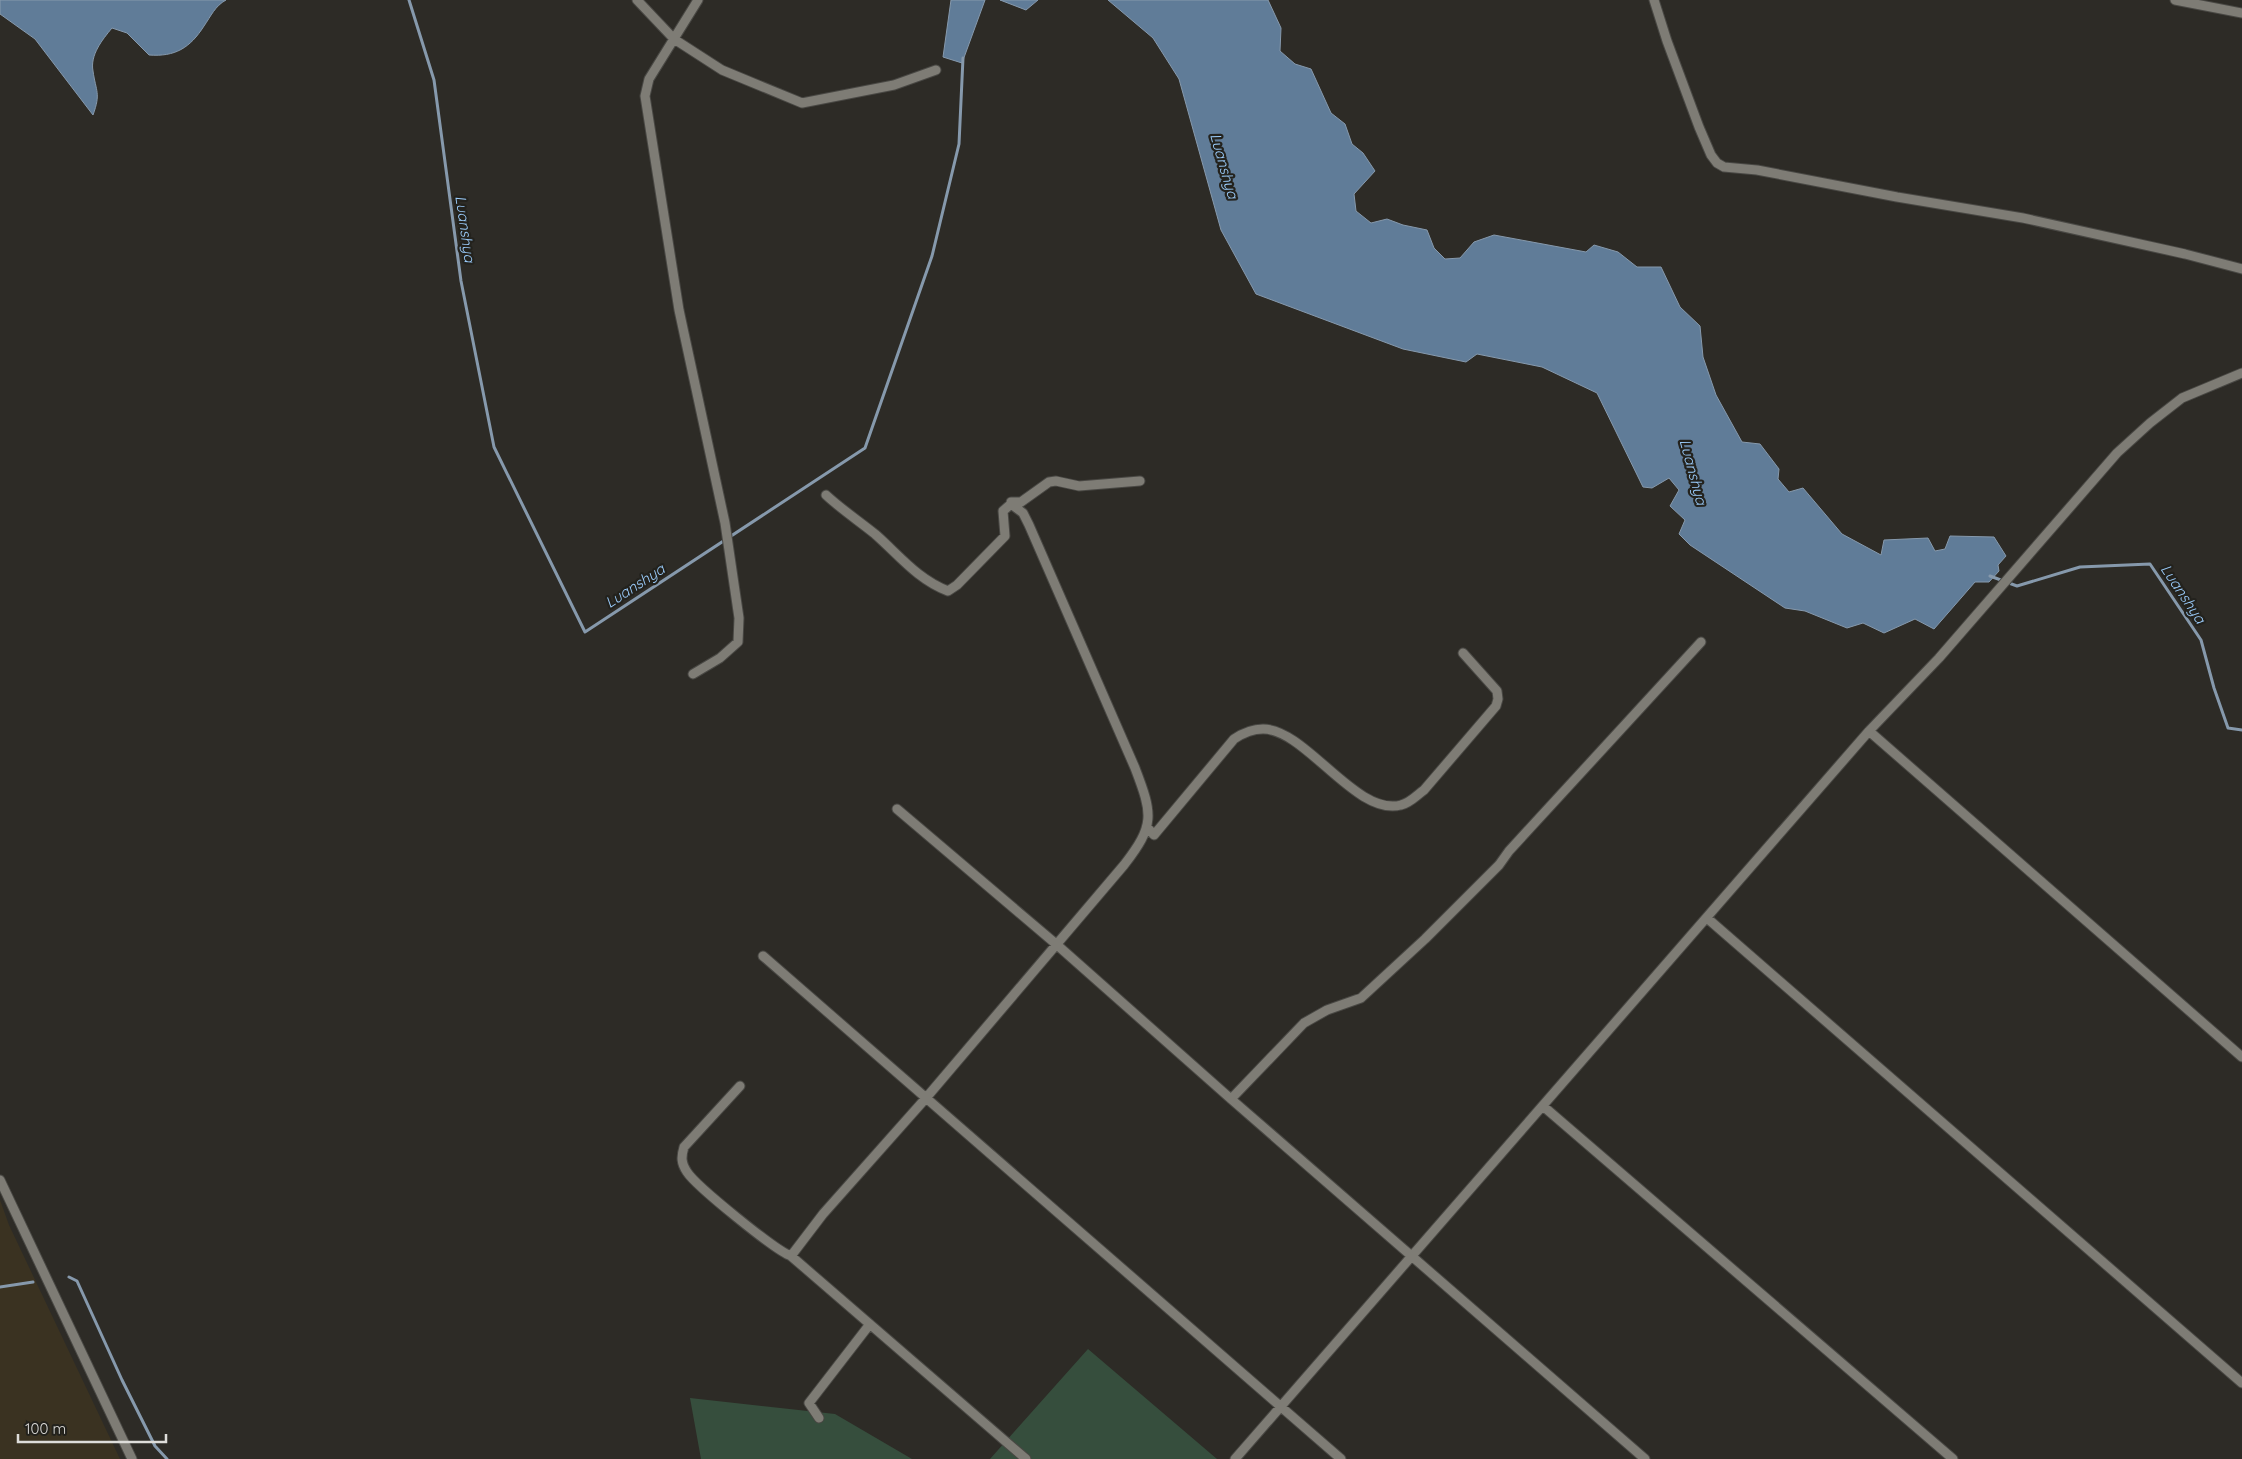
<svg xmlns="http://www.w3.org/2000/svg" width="2242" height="1459" font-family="Quicksand,sans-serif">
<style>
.industrial{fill:#3a3221}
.green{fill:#364e3d}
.water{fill:#607c98;stroke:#8699ac}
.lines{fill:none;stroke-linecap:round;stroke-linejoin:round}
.stream{stroke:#8699ac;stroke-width:3}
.minor-casing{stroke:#494844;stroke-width:11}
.minor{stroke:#7e7c75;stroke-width:9}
.labels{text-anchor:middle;stroke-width:4.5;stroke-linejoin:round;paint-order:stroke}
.water-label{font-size:15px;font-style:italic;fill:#9bccfb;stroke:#23221d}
</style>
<rect width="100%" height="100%" fill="#2d2b26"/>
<path class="industrial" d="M0,1200L9,1225L120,1459H0Z"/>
<path class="green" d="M1088,1349L1217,1459H990Z
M690,1398L835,1414L912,1459H701Z"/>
<path class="water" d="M0,0H226C215,6 211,16 204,26C190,48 175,57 149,55L127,33L112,28C102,40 90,55 93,71C96,92 101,93 93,115L35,39L0,14Z
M951,0H985L962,63L943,57Z
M1000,0H1038L1026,10Z
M1108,0H1268L1281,28L1280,51L1295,64L1311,69L1331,113L1345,124L1352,144L1363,153L1375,171L1354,194L1356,211L1371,223L1387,219L1403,225L1427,230L1434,248L1445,259L1460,258L1474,242L1494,235L1586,252L1594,245L1618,252L1637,267H1661L1680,307L1700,326L1703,357L1716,395L1742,442L1760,444L1779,469L1778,479L1789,492L1803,488L1842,534L1881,555L1884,540L1928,538L1935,551L1945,549L1950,536L1994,537L2006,556L1998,565L1999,571L1989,582H1975L1934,629L1915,619L1884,633L1863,623L1847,628L1805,611L1785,608L1690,545L1679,534L1685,520L1670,506L1679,490L1669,478L1652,488L1643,487L1597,393L1542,367L1477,354L1466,362L1403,349L1256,294L1221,230L1179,79L1153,38Z"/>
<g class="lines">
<path class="stream" d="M409,0L434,80L461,281L494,447L585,632L865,448L932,256L959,144L963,58
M1990,576L2017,586L2080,567L2150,564L2201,640L2214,688L2228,728L2242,730
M69,1277L77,1281L122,1380L155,1446L167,1459
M0,1287L33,1282"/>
<defs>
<path id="minor" d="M637,0L674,39L722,70L802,103L894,85L936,70
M1654,0L1667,41L1699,127L1711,155L1717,163L1724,167L1757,170L1897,197L2023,218L2185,254L2242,269
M2175,0L2242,13
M826,495C841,509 859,521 875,534C899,555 917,579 948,591L957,585L1005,536L1003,511L1011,504V502H1021L1049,482L1056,481L1079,486L1140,481
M1011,504L1023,513L1029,525L1135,768C1153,815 1155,825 1124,865L926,1098L823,1214L791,1256L1026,1459
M693,674L720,658L738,642L739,618L725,523L679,310L645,96L649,79L698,0
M1869,731L2242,1057
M897,809L1056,944L1231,1099L1645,1459
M1147,827L1154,835L1234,739C1243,733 1252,729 1263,729C1306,729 1356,817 1401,805C1410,803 1417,795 1424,790L1496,706L1498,699L1497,691L1463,653
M1707,918L2242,1383
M763,956L1341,1459
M740,1086L684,1147C681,1157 681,1163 687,1172C696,1186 776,1251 791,1256
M1231,1099L1304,1023L1327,1010L1361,998L1425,939L1499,865L1509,851L1701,642
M1543,1106L1953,1459
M0,1180L132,1459
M819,1418L809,1403L870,1324
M1235,1459L1869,731L1939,658L2117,453L2150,423L2182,398L2242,373"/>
</defs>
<use href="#minor" class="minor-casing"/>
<use href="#minor" class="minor"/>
</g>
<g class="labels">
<g class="water-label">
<text transform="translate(1224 166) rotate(74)" y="5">Luanshya</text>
<text transform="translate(465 229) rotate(82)" y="5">Luanshya</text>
<text transform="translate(1693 472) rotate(75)" y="5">Luanshya</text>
<text transform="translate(635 586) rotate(-33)" y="5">Luanshya</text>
<text transform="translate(2183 594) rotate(56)" y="5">Luanshya</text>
</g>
</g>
<path d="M18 1434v8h148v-8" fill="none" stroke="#deddda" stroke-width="2.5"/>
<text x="25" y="1434" font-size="15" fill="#deddda" stroke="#23221d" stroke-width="4" paint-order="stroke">100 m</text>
</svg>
